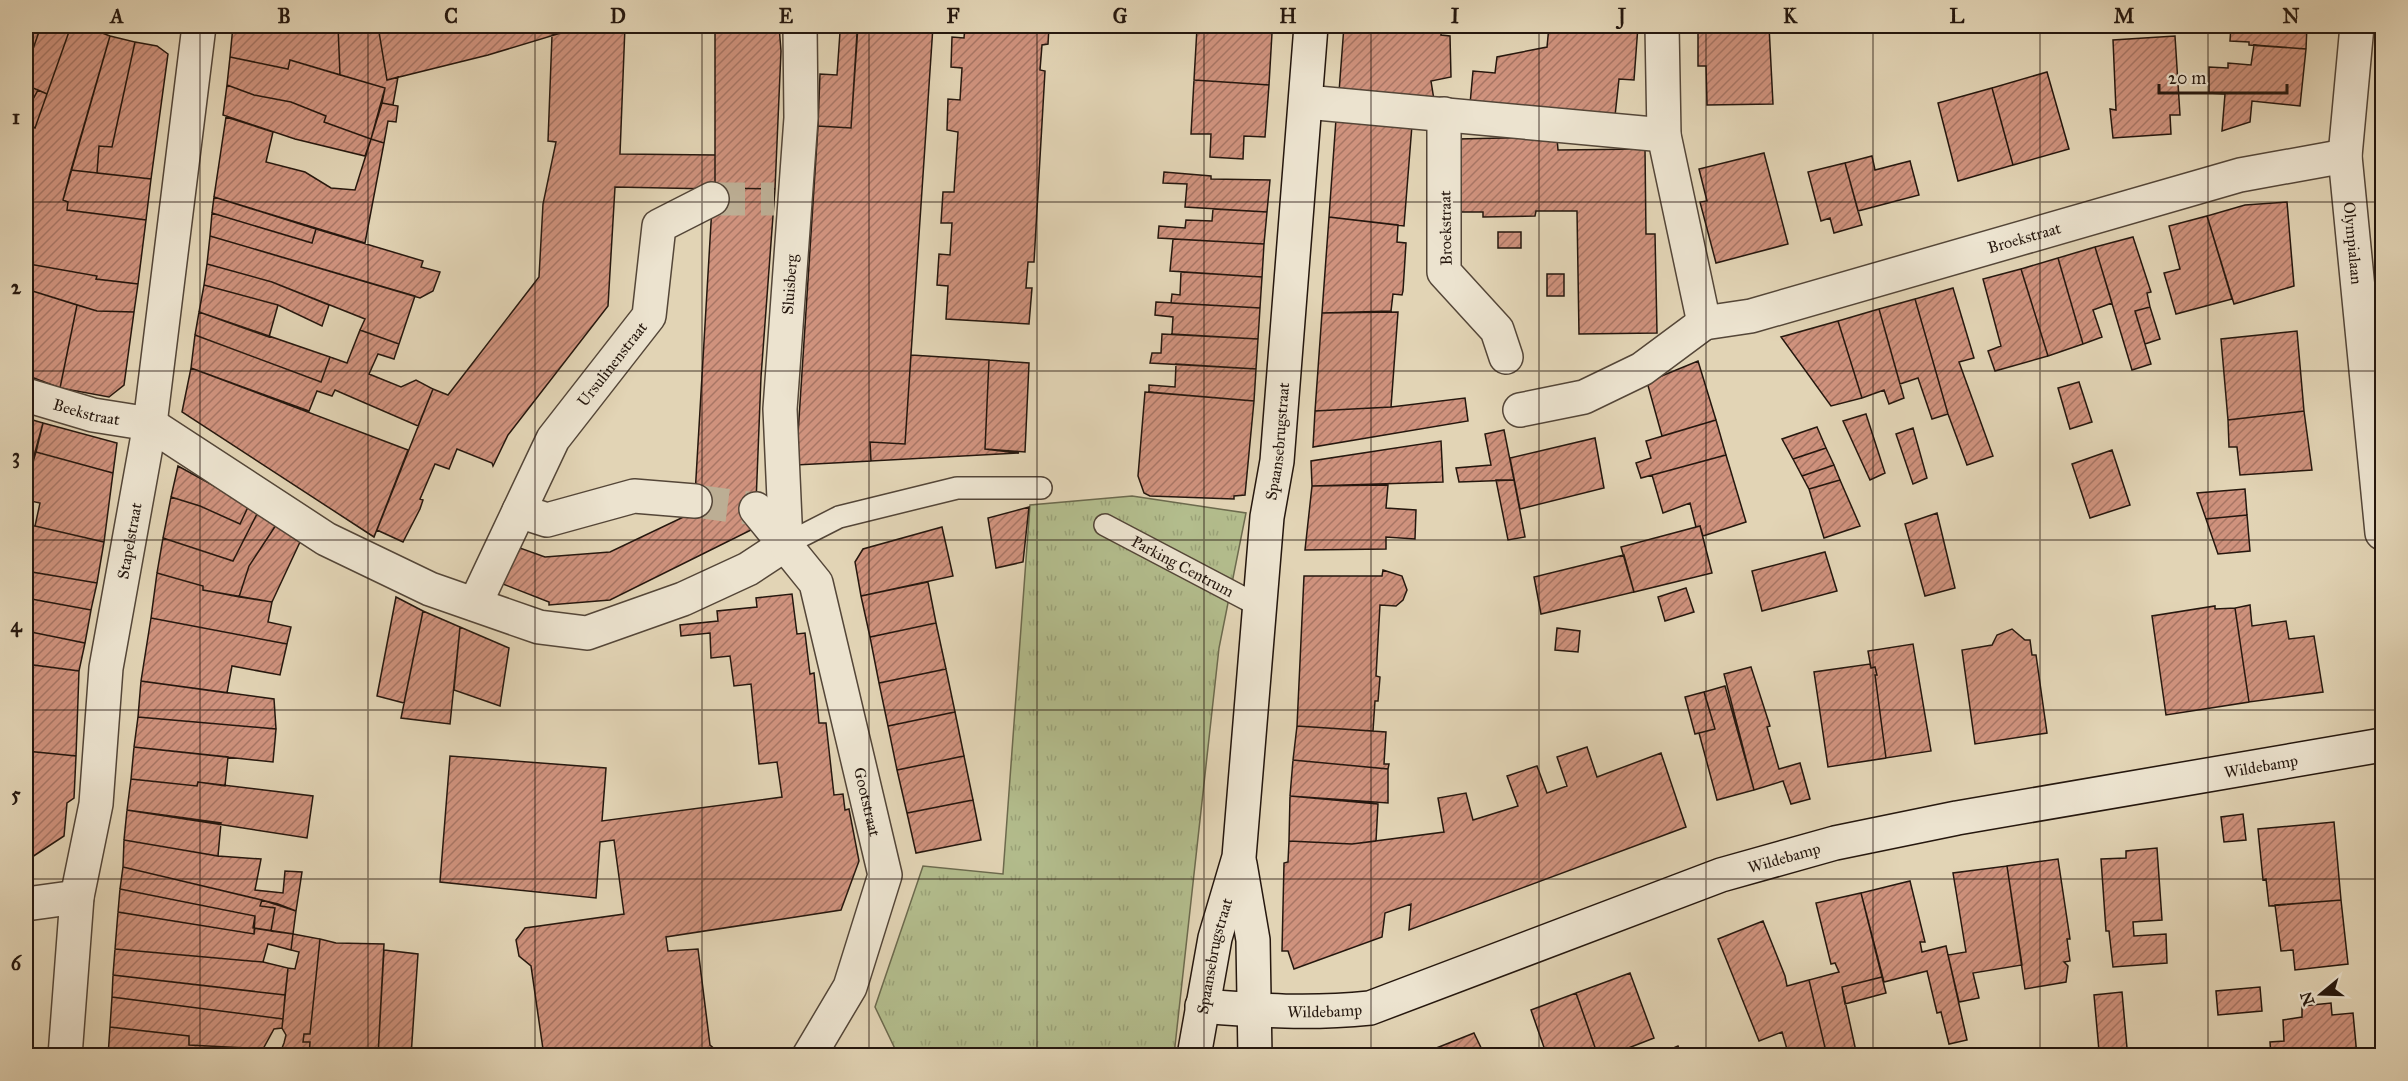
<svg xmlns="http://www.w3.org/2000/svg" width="2408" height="1081" font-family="'IM FELL Great Primer',serif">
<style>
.park{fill:url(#park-tufts);stroke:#6c6a4e;stroke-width:1.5}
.building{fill:url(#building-hatch);stroke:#25170e;stroke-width:1.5}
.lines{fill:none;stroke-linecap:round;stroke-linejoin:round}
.street-tunnel{stroke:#bcae94;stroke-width:33;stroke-dasharray:33 16;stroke-linecap:butt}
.lane-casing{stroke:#544638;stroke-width:24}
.street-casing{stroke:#544638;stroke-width:36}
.secondary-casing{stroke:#25170e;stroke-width:36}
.lane{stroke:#ece3cf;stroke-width:21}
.street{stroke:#ece3cf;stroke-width:33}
.secondary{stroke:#ece3cf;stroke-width:33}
.grid{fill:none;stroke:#25170e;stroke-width:1.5;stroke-opacity:0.55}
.labels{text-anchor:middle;stroke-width:5;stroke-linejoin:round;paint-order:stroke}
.street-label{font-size:16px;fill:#25170e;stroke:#ece3cf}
.neatline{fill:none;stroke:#25170e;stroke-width:2}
.grid-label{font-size:20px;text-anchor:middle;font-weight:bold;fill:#25170e}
</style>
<defs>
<pattern id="park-tufts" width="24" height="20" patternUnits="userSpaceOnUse" patternTransform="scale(1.5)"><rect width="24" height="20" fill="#b3bd8d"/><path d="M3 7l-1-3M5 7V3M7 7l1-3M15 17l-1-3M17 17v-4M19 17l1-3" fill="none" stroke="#9aa278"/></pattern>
<pattern id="building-hatch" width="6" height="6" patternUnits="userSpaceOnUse" patternTransform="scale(1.5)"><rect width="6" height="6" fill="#cf927d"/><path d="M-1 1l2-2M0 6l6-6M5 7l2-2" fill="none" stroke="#a87665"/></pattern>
</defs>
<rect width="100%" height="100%" fill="#e2d4b5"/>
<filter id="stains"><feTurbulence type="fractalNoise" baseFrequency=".00333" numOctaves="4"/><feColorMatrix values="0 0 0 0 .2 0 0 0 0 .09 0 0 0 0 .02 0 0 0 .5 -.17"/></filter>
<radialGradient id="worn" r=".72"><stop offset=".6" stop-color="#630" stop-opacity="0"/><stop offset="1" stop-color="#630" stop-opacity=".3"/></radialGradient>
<path class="park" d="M1132,496L1246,513L1219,648L1174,1055H898L875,1007L923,866L1003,874L1030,505Z"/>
<path class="building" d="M26,26H41L26,69Z
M41,26H71L47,94L26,85V69Z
M71,26H84L110,36L63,200L68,202L67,210L146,220L138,284L96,279L97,276L29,264L26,272V127L27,124L35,128Z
M233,26H338L340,75L290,60L288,69L230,57Z
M338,26H378L387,80L398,77L393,105L382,103L385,88L340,75Z
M378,26H571V30L488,55L387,80Z
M571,26H625L620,154L715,155V188L775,189L761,377L755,528L610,600L549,605V602L490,579L506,543L545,557L610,552L694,512L713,189L615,187L608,306L508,435L493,466L492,463L457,449L449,469L435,464L420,499L423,500L420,509L403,542L377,530L433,389L448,395L539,277L543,204L556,142L548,141L552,35L571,30Z
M715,26H779L781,51L775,189L715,188Z
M858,26H933L905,444L870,442L871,461L796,465L818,126L851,128Z
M965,26H1049L1048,44L1042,45L1040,70L1045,71L1034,262H1028L1026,288H1032L1029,324L946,319L948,286L937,285L939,254L950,255L952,223H941L943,192H954L958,132L947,130L948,99L960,100L962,68L951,67L952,37L964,38Z
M1344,26H1442L1441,35L1450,36L1451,77L1431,81L1434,100L1339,92Z
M1549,26H1638L1634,80L1619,79L1615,116L1470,104L1473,71L1495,73L1497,57L1547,47Z
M1698,26H1769L1773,104L1707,105L1706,66H1698Z
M2231,26H2307L2306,49L2249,45V42L2230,41Z
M1197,28L1272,33L1269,85L1194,80Z
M840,32L857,33L851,128L818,126L820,74L837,75Z
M110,36L135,42L112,147L99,146L97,173L71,170Z
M2175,36L2180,115H2170L2171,134L2113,138L2110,109L2116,110L2113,40Z
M135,42L157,46L168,54L151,179L97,173L99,146L112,147Z
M2254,45L2306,49L2300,106L2252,101L2250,122L2222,131L2225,94L2209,93V67L2228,68V63L2251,65Z
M230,57L288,69L290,60L385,88L371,139L324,122L326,116L291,102L254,95L227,85Z
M2047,72L2069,149L2013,165L1992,88Z
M1194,80L1269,85L1265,137L1244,136L1243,159L1210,157L1211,134H1191Z
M26,85L38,90L26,112Z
M227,85L254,95L291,102L326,116L324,122L371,139L365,156L295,139L223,115Z
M1992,88L2013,165L1958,181L1938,103Z
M38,90L47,94L35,128L27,124L26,127V112Z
M382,103L398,106L396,122L388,121L384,143L371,139Z
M226,117L273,132L266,162L305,172L331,188L355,190L371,139L384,143L365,243L214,197Z
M1336,119L1412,125L1404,226L1329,217Z
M1555,137L1557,138L1558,150L1645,149L1646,234H1655L1657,333L1579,334L1577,211H1536L1535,216L1483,217V212H1460L1458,139Z
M1764,153L1788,244L1716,263L1700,202L1707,201L1699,169Z
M1872,156L1875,170L1910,161L1919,195L1858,211L1845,163Z
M1845,163L1862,225L1834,233L1830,218L1821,221L1808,172Z
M71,170L151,179L146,220L67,210L68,202L63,200Z
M1164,172L1211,176V179L1270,180L1267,212L1185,207L1187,184L1163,183Z
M214,197L316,229L312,243L212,213Z
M2287,202L2294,286L2234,304L2207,216L2245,205Z
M1213,209L1267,212L1264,244L1158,238L1159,226L1185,228L1186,220L1212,221Z
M212,213L312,243L316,229L423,261L421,267L440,272L433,291L420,298L210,236Z
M2207,216L2232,299L2176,314L2164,273L2180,269L2169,226Z
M1329,217L1398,225L1397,242L1406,243L1403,291L1402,295L1393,294L1391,311L1322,313Z
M1498,232H1521V248H1498Z
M210,236L415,296L399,344L360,330L365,319L272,282L207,264Z
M2133,237L2151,292L2147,293L2150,307L2135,311L2151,364L2132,370L2095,247Z
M1173,239L1264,244L1262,277L1170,271Z
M2095,247L2112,303L2093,310L2102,337L2083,344L2058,258Z
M2058,258L2083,344L2048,356L2021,269Z
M29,264L97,276L96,279L138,284L134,312L97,311L26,289V272Z
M207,264L272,282L329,305L322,326L278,305L204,285Z
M2021,269L2048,356L1995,371L1988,351L2001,346L1983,279Z
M1181,272L1262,277L1260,308L1171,303L1172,294L1180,295Z
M1547,274H1564V296H1547Z
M204,285L278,305L269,337L199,312Z
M1953,288L1974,358L1959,362L1993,456L1967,465L1948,414L1915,299Z
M26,289L77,305L60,388L26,375Z
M1915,299L1948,414L1932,419L1918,378L1900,384L1879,309Z
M1156,302L1260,308L1258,339L1172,334L1173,317L1155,315Z
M77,305L97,311L134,312L124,385L109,397L60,388Z
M2150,307L2160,339L2145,344L2135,311Z
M1879,309L1904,398L1889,404L1884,390L1862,398L1838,321Z
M199,312L330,357L321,382L195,335Z
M1398,312L1391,407L1315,411L1322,313Z
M1838,321L1862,398L1831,406L1781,337Z
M360,330L399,344L394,359L378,354L369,374L401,387L416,380L433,389L418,426L335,390L332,396L317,391L309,411L191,368L195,335L321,382L330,357L347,363Z
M2297,331L2304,411L2228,420L2221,339Z
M1162,334L1258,339L1256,369L1150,363L1152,353H1161Z
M911,355L989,360L985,449L1019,453L871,461L870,442L905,444Z
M989,360L1029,363L1025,452L985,449Z
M1698,361L1716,420L1662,436L1647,382Z
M1176,364L1256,369L1254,401L1149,392V385L1175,387Z
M191,368L408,450L374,537L182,412Z
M2079,382L2092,422L2070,429L2058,388Z
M1145,392L1254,401L1245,495L1234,496V499L1150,496L1144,493L1138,476Z
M1465,398L1468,421L1313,447L1315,411L1391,407Z
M2304,411L2312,470L2240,475L2237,447H2229L2228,420Z
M1866,414L1885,473L1870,480L1843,421Z
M26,418L43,423L26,485Z
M1716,420L1726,455L1641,478L1636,463L1651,458L1646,441Z
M43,423L117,443L113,473L36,452Z
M1817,427L1826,448L1793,459L1782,439Z
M1913,428L1927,478L1913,484L1896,434Z
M1504,430L1514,480L1459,482L1456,468L1491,465L1485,434Z
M1595,438L1604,488L1520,509L1510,458Z
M1441,441L1443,482L1312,486L1311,461Z
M1826,448L1834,465L1802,476L1793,459Z
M2112,450L2130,505L2090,518L2072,464Z
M36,452L113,473L104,542L35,526L40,503L26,500V485Z
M1726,455L1746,522L1703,536L1700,526L1696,527L1690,503L1663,513L1652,475Z
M1834,465L1840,480L1809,489L1802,476Z
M178,466L249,505L240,524L200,506L171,497Z
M1496,480H1514L1525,537L1508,540Z
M1840,480L1860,526L1824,538L1809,489Z
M1388,485L1386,508L1416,510L1415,539L1386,537V549L1305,550L1312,486Z
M2245,489L2247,515L2206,519L2197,493Z
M171,497L200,506L240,524L249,505L258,512L233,561L163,538Z
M1029,507L1023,562L996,568L988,518Z
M258,512L276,525L249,566L239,597L203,590V586L157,573L163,538L233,561Z
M1937,513L1955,588L1925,596L1905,524Z
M2247,515L2250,551L2218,554L2206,519Z
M276,525L300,542L272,602L239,597L249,566Z
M26,526H35L104,542L97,583L26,571Z
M1700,526L1712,573L1634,592L1621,547Z
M942,527L953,576L861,596L855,562L863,549Z
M1825,552L1837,591L1762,611L1752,571Z
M1624,555L1634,592L1541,614L1534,577Z
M1383,570L1402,576L1407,590L1403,600L1396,606L1380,605L1376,676L1380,677L1378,701H1375L1373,731L1297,726L1304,576H1382Z
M26,571L97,583L91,610L26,598Z
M157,573L203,586V590L272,602L268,622L291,627L287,644L151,618Z
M928,582L936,623L870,637L861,596Z
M1686,588L1694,612L1665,621L1658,597Z
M792,594L797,634L805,633L810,674L814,673L819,723H826L834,795L843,794L845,810L849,809L859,861L841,910L666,937L668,951L698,949L710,1045L723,1056H544L531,966L519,956L516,940L525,928L624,914L614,840L600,842L596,898L440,882L450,756L606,768L602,821L782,797L777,762L759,764L751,684L734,686L730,656L711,658L710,633L681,636L680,625L718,621L717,611L757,607L756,598Z
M396,597L423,611L404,703L377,696Z
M26,598L91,610L85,643L26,631Z
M2250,605L2252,626L2286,621L2289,639L2314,636L2323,692L2249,702L2235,608Z
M2215,606V609L2235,608L2249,702L2166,715L2152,616Z
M423,611L460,627L450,724L401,718Z
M151,618L287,644L280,675L232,666L227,693L141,681Z
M936,623L946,669L879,683L870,637Z
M460,627L509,648L500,706L454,690Z
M1557,628L1580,631L1578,652L1555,650Z
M2012,629L2025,640H2030L2032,655H2036L2047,733L1975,744L1962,650L1992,645L1997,635Z
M26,631L85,643L79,671L26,664Z
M1913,644L1931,751L1886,758L1875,675H1877L1875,667L1871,668L1868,651Z
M26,664L79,671L76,756L26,751Z
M1870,664L1871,668L1875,667L1877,675H1875L1886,758L1828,767L1814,672Z
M1751,667L1770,726L1767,727L1779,769L1800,763L1810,799L1791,804L1783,781L1754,790L1724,674Z
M946,669L955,712L888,726L879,683Z
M141,681L274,699L276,729L138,717Z
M1725,686L1754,790L1717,800L1699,733L1715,729L1704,692Z
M1704,692L1715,729L1695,734L1685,697Z
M955,712L964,756L897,770L888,726Z
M138,717L276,729L273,762L134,747Z
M1297,726L1386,732L1384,764H1389L1388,769L1293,760Z
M134,747L228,757L225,786L198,782L197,786L131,779Z
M1587,747L1597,777L1661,753L1686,827L1409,930L1411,904L1385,913L1382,937L1294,969L1288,951H1282L1284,863L1288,862L1289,841L1352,844L1444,832L1438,798L1466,793L1473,820L1518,806L1507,776L1537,766L1547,793L1567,786L1557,757Z
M26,751L76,756L74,798L67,803L64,836L26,861Z
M964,756L973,800L907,813L897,770Z
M1293,760L1388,769V803L1290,796Z
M131,779L197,786L198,782L313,796L307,838L127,810Z
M1290,796L1378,804L1376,841L1352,844L1289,841Z
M973,800L981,840L916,853L907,813Z
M127,810L221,823L218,856L124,840Z
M2243,814L2246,840L2224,842L2221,817Z
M2334,822L2341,900L2269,906L2266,879L2263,880L2258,829Z
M124,840L218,856L261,859L255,890L283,893L285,871L302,872L296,911L278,904L123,867Z
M2157,848L2162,920L2133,922L2134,936L2166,934L2167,963L2113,967L2109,931H2106L2101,859L2126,858V851Z
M2058,859L2070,939H2067L2070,961L2064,962L2068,966L2066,982L2025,989L2007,866Z
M2007,866L2022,965L1973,973L1979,998L1959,1002L1948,955L1966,952L1953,873Z
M123,867L262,900L260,906L275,908L271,931L253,928L255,916L120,889Z
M1910,881L1925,942H1920L1922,952L1946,946L1967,1040L1949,1044L1941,1012L1937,1013L1927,971L1884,982L1861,893Z
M120,889L255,916L254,934L118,912Z
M1861,893L1882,977L1842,987L1857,1056H1827L1809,980L1839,972L1835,963L1831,964L1816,903Z
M262,900L296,911L293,934L271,931L275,908L260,906Z
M2341,900L2348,964L2295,970L2293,950L2281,951L2275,905Z
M118,912L254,934L255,928L293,934L291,950L268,944L263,962L115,949Z
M1763,921L1785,976L1787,986L1809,980L1827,1056H1789L1782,1032L1759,1041L1718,939Z
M293,934L320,939L310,1034H304L303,1042H310L309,1056H260L263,1049L282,1048L284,1043L286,1035L282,1028L288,968L295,969L299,952L291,950Z
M320,939L336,943L384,944L378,1056H309L310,1042H303L304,1034H310Z
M115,949L263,962L288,968L285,995L113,975Z
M384,950L418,954L411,1056H378Z
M1630,973L1654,1038L1608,1056H1598L1576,993Z
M113,975L285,995L283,1019L112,997Z
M1882,977L1886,993L1845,1004L1842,987Z
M2260,987L2262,1011L2218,1015L2216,991Z
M2122,992L2127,1048L2099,1051L2094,995Z
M1576,993L1598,1056H1547L1531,1010Z
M112,997L283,1019L282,1028L274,1029L263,1049L189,1045V1036L110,1027Z
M2331,1003L2332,1015L2353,1013L2357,1056H2271L2270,1042L2284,1041L2283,1020L2302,1017V1006Z
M110,1027L189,1036V1045L263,1049L260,1056H108Z
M1474,1033L1485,1056H1437L1434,1049Z
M1678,1046L1682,1056H1657V1055Z
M1434,1049L1437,1056H1417Z"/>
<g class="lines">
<path class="street-tunnel" d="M712,199H774
M695,501L756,509"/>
<defs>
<g id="lane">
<path id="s1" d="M1105,525L1261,607"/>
<path d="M786,544L839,517L957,488H1041"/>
</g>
<g id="street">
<path id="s2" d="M1662,26L1664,135L1704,323L1751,316L2240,175L2345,156"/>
<path id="s3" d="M2357,26L2345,156L2382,533"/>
<path d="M1306,102L1664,135"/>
<path d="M1444,114V272L1497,330L1506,357"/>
<path id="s4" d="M26,395L93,415L150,424L326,539L430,589L539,627L587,633L683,599L748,569L786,544"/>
<path d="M1520,410L1584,397L1642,369L1704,323"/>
<path id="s5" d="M756,509L816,583L885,875L850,987L809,1056"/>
<path d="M519,511L547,520L634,496L695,501"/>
<path id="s6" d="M786,544L780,409L801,118L800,26"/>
<path id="s7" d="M475,604L553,439L649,316L659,226L712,199"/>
<path d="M26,904L77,897"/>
<path id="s8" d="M65,1056L77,897L96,804L106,668L150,424L199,26"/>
</g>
<g id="secondary">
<path d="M1240,864L1253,940L1255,1056"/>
<path id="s9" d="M1202,1006C1261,1011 1310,1014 1370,1008L1721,875L1835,843L1957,818L2382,745"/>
<path id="s10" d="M1194,1056L1215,938L1239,857L1267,517L1277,461L1311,26"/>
</g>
</defs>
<use href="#lane" class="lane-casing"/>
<use href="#street" class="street-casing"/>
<use href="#secondary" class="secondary-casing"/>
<use href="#lane" class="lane"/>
<use href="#street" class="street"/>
<use href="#secondary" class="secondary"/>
</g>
<path class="grid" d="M200,26V1056M368,26V1056M535,26V1056M702,26V1056M869,26V1056M1037,26V1056M1204,26V1056M1371,26V1056M1539,26V1056M1706,26V1056M1873,26V1056M2040,26V1056M2208,26V1056M26,202H2382M26,371H2382M26,540H2382M26,710H2382M26,879H2382"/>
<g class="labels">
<g class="street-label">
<text transform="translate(1445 228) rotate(-91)" y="6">Broekstraat</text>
<text dy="6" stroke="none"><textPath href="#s2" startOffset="633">Broekstraat</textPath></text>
<text dy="6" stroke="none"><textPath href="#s3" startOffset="218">Olympialaan</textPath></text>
<text dy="6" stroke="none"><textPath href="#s6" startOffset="260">Sluisberg</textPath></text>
<text dy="6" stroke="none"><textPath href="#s7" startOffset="278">Ursulinenstraat</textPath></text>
<text dy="6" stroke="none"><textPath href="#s4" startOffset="63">Beekstraat</textPath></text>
<text dy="6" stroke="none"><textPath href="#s10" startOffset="622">Spaansebrugstraat</textPath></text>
<text dy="6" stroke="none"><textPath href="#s8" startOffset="520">Stapelstraat</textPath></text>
<text dy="6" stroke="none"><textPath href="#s1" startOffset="88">Parking Centrum</textPath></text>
<text dy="6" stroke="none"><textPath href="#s9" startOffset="1095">Wildebamp</textPath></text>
<text dy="6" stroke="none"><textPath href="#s5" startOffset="320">Gootstraat</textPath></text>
<text dy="6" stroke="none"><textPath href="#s9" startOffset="609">Wildebamp</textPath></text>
<text dy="6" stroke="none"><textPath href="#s10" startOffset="102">Spaansebrugstraat</textPath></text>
<text dy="6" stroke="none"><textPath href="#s9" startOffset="123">Wildebamp</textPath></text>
</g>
</g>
<rect width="2408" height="1081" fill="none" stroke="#e2d4b5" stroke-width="66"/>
<g transform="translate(2321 994) rotate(251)" stroke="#ece3cf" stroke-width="4.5" paint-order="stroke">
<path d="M0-4.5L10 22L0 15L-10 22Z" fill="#25170e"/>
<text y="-9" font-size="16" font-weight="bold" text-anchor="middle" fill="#25170e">N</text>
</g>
<path d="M2159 84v9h128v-9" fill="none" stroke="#25170e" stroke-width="3"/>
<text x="2168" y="84" font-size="18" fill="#25170e" stroke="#ece3cf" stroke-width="4.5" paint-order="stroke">20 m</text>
<rect x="33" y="33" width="2342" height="1015" class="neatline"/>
<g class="grid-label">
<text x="117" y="23">A</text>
<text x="284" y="23">B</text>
<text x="451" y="23">C</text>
<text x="618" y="23">D</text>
<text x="786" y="23">E</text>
<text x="953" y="23">F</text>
<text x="1120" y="23">G</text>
<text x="1288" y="23">H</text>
<text x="1455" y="23">I</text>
<text x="1622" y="23">J</text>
<text x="1790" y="23">K</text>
<text x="1957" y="23">L</text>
<text x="2124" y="23">M</text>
<text x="2291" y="23">N</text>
<text x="16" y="124">1</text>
<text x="16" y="294">2</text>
<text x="16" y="463">3</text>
<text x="16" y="632">4</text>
<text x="16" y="801">5</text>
<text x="16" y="970">6</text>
</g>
<rect width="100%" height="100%" filter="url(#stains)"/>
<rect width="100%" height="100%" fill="url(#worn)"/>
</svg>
